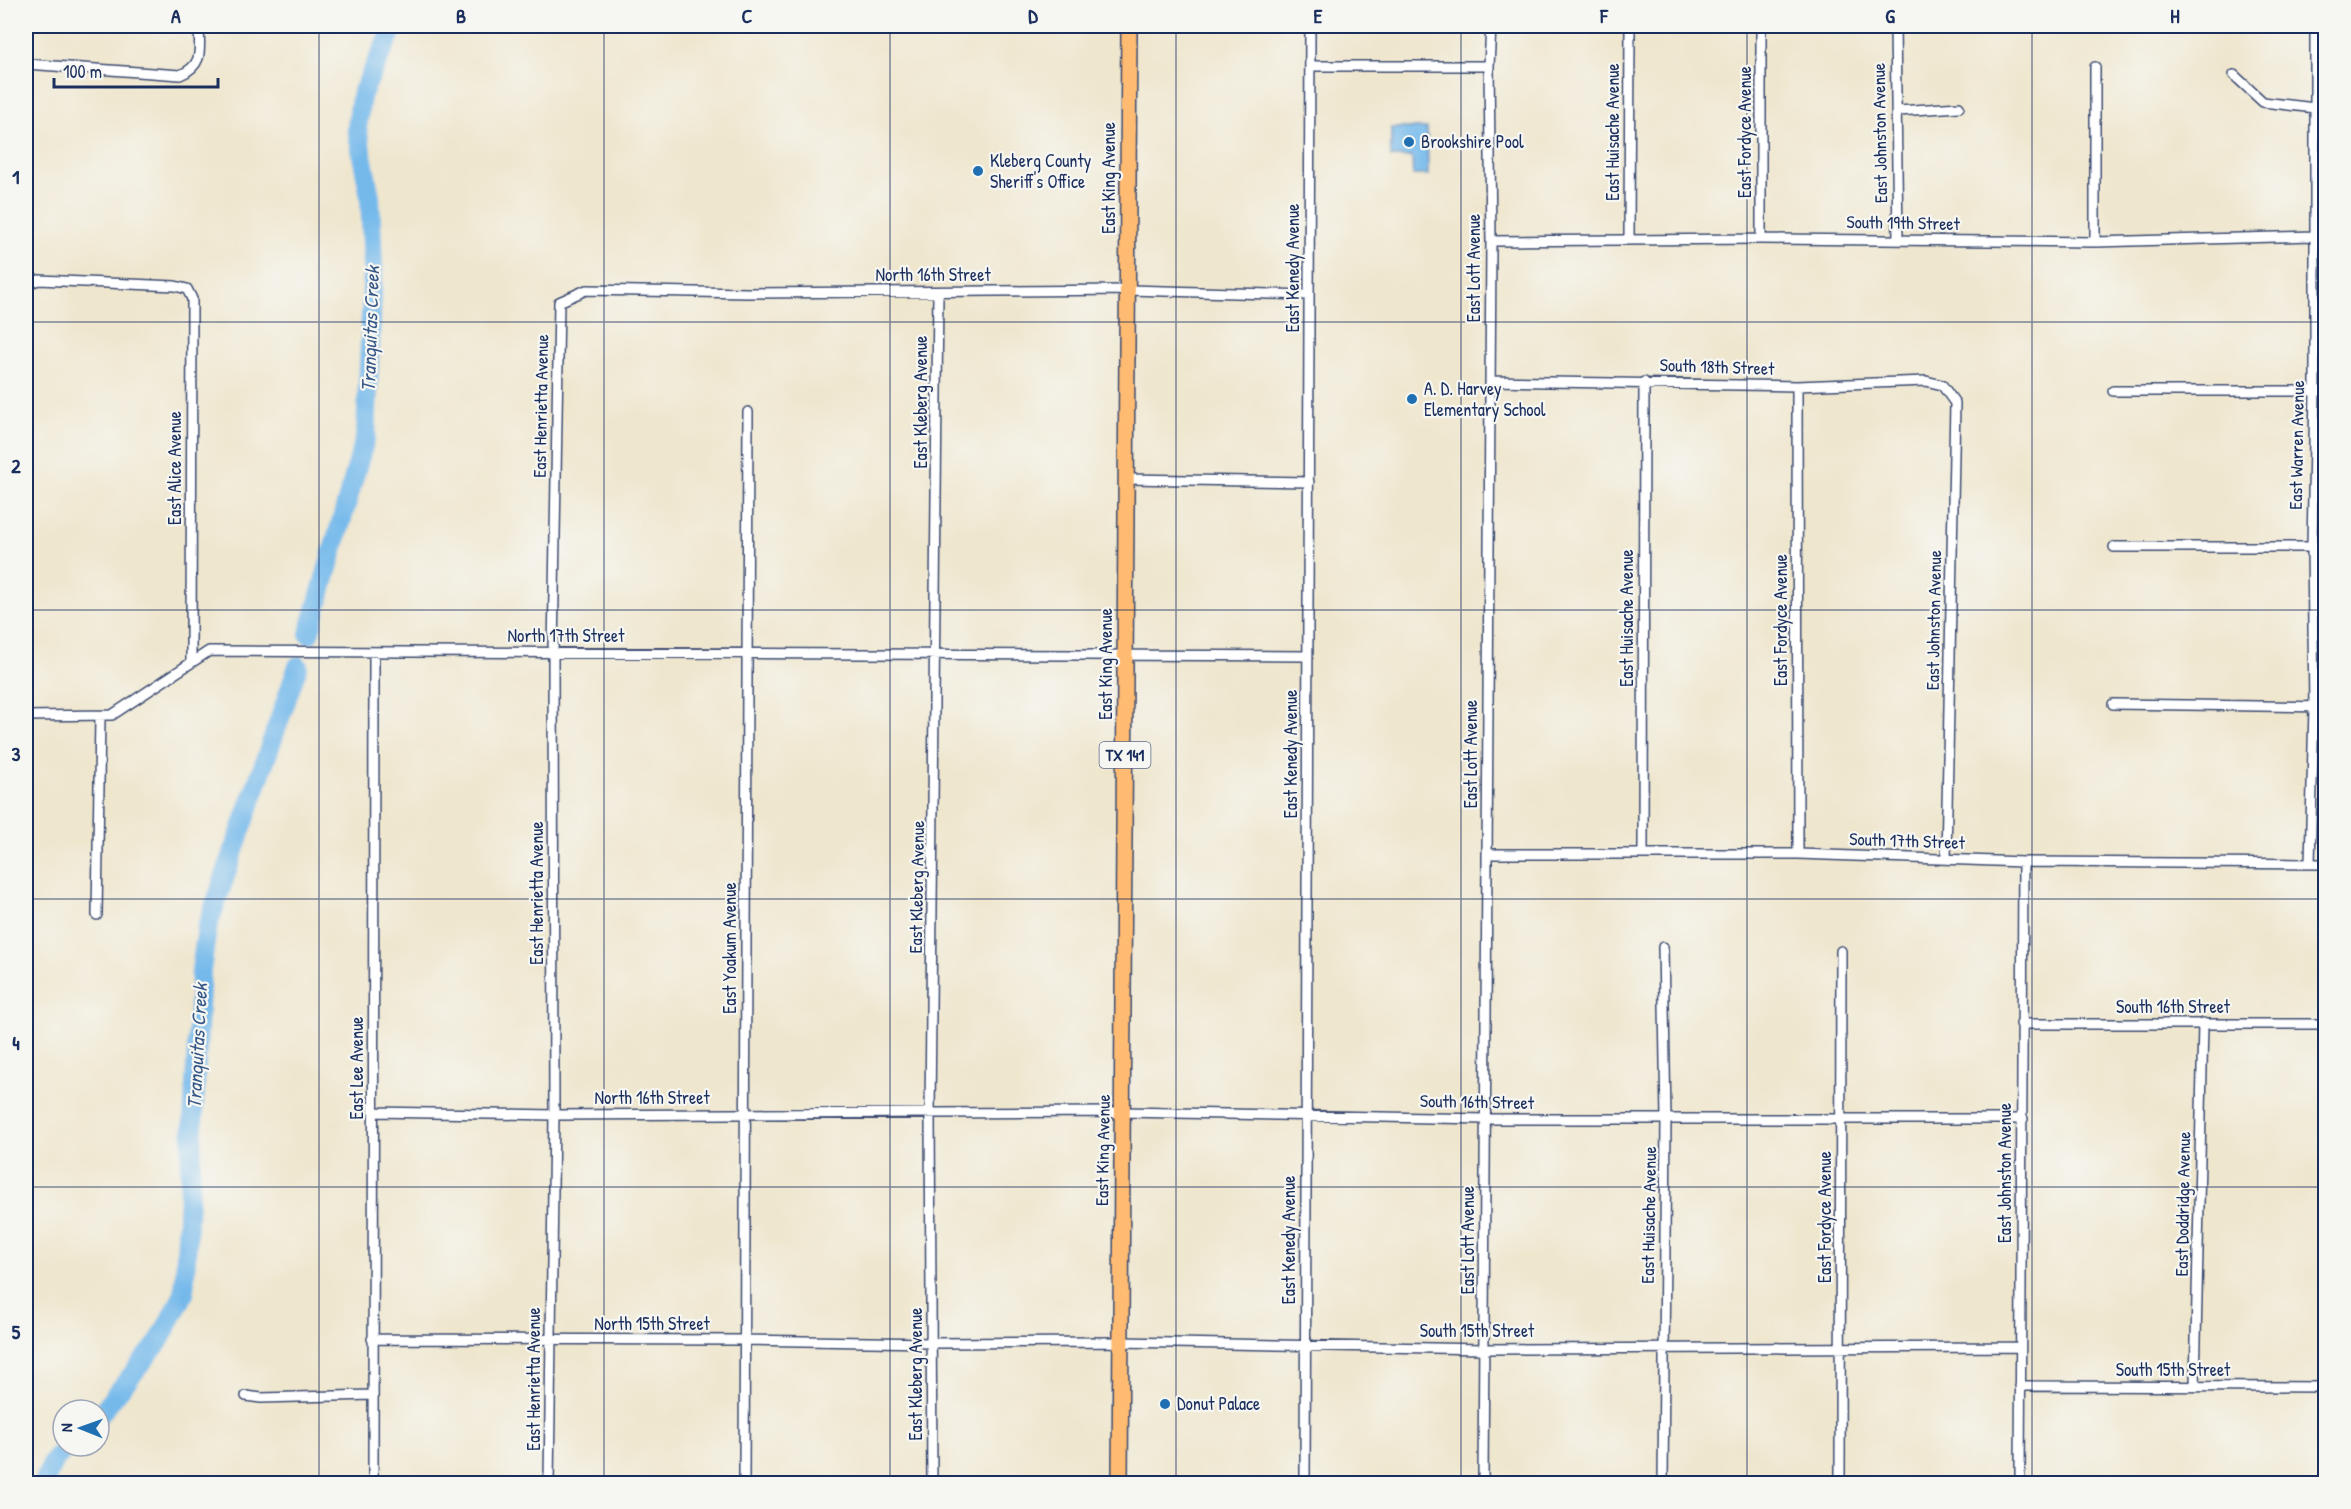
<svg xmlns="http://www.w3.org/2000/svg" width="2351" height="1509" font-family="'Patrick Hand',sans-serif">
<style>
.water{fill:#75b9eb;stroke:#4874a4;stroke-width:1.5}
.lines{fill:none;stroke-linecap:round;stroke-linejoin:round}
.river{stroke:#75b9eb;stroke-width:20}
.street-casing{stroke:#3b4a6f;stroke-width:12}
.primary-casing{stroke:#3b4a6f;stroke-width:18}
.street{stroke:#fff;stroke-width:9}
.primary{stroke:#ffbb71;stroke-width:15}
.grid{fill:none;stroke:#1b2f5e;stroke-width:1.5;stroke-opacity:0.55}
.poi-dot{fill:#1f6fb2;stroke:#f6f6f2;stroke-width:2}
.labels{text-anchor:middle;stroke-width:4.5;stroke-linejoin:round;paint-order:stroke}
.shield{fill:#f6f6f2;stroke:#5d6b8a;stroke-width:1.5}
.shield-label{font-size:16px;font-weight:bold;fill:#1b2f5e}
.street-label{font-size:18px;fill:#1b2f5e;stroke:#f6f6f2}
.poi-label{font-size:18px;fill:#1b2f5e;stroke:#f6f6f2;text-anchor:start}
.water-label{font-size:20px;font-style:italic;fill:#365888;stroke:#f6f6f2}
.neatline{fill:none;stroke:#1b2f5e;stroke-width:2}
.grid-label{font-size:20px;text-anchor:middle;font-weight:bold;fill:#1b2f5e}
</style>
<rect width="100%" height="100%" fill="#f6f6f2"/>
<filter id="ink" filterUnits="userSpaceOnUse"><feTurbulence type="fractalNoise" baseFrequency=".0167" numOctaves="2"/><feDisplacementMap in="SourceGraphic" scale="12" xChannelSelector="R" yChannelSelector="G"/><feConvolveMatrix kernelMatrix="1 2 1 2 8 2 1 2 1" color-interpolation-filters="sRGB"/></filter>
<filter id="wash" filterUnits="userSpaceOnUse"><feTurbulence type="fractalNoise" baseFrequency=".008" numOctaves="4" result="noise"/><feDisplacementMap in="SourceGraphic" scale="24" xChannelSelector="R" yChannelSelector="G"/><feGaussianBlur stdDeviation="1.35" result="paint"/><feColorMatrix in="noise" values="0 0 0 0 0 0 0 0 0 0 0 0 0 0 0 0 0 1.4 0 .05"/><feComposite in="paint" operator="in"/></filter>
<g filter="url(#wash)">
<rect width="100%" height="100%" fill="#efe6ce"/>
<path class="water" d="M1391,128H1427L1428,175H1413L1412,157H1391Z"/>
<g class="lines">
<path class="river" d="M309,634L366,435L373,268L370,197L357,128L361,96L394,26
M99,1415L158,1343L184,1294L201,971L207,928L298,666
M44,1484L53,1461L68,1446"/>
</g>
</g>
<g filter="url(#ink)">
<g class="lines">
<defs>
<path id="street" d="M1761,26V239
M1895,26L1898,239
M26,64L180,75C205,65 199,48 199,26
M1310,66H1489
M2095,67V242
M2234,75L2263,102L2315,108
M1898,111L1959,107
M1629,239L1630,26
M1491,241L1761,239L2095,242L2314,236
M26,284L39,280L175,286L187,289L192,299L191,661
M1490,381L1797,386L1926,381L1942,385L1955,403L1946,859
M1797,386L1798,854
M2113,391H2326
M1126,479L1309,482
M2114,547H2326
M2113,704L2326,707
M26,716L112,715L209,651L1308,656
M1487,854H1798L2023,862L2326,864
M1643,854L1644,382
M2310,864L2314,707L2312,547L2315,391V26
M97,915L100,717
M1663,947L1666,1119L1663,1484
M2021,1024H2326
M373,1112L554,1115L1123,1112L1485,1119H2023
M372,1339L746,1340L933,1343L1120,1342L1484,1349L2020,1347
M2020,1386L2326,1387
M2195,1386L2203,1023
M246,1396L261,1398L372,1395
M373,1484L374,652
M549,1484L554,1115L553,652L559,302L586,290L748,293L1129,290L1309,295
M744,1484L748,412
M932,1484L930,1113L938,292
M1305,1484L1310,26
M1483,1484L1491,241L1489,66L1491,26
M1840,1484L1841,951
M2020,1484C2021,1276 2022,1069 2023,862"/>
<path id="primary" d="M1120,1484L1129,26"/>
</defs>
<use href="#street" class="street-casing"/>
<use href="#primary" class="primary-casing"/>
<use href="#street" class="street"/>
<use href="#primary" class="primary"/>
</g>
</g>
<path class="grid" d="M319,26V1484M604,26V1484M890,26V1484M1176,26V1484M1461,26V1484M1747,26V1484M2032,26V1484M26,322H2326M26,610H2326M26,899H2326M26,1187H2326"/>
<g class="poi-dot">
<circle cx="1409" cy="142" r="6"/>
<circle cx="978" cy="171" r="6"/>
<circle cx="1412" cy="399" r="6"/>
<circle cx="1165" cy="1404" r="6"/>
</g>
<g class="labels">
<rect class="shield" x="1099.5" y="742" width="51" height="26" rx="4.5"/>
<g class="shield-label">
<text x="1125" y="761">TX 141</text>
</g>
<g class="street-label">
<text transform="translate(1613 132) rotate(-90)" y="6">East Huisache Avenue</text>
<text transform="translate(1745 132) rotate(-90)" y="6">East Fordyce Avenue</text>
<text transform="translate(1880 133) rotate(-91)" y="6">East Johnston Avenue</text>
<text transform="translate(1109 178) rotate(-90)" y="6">East King Avenue</text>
<text transform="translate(1903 223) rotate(1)" y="6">South 19th Street</text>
<text transform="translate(1293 268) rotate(-90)" y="6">East Kenedy Avenue</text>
<text transform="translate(1474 268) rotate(-90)" y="6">East Lott Avenue</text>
<text x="933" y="281">North 16th Street</text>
<text transform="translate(1717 367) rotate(2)" y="6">South 18th Street</text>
<text transform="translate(921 402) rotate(-90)" y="6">East Kleberg Avenue</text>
<text transform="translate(541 406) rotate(-89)" y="6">East Henrietta Avenue</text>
<text transform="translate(2297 445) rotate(-89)" y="6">East Warren Avenue</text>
<text transform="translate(175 468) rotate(-90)" y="6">East Alice Avenue</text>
<text transform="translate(1627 618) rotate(-90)" y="6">East Huisache Avenue</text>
<text transform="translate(1781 620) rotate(-90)" y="6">East Fordyce Avenue</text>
<text transform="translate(1934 620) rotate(-89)" y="6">East Johnston Avenue</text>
<text x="566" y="642">North 17th Street</text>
<text transform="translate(1106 664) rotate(-90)" y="6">East King Avenue</text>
<text transform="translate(1291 754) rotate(-90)" y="6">East Kenedy Avenue</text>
<text transform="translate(1471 754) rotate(-90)" y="6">East Lott Avenue</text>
<text transform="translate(1907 841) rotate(2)" y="6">South 17th Street</text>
<text transform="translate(917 887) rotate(-89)" y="6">East Kleberg Avenue</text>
<text transform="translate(537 893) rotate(-90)" y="6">East Henrietta Avenue</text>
<text transform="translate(730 948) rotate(-90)" y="6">East Yoakum Avenue</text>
<text x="2173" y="1013">South 16th Street</text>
<text transform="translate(357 1068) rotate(-90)" y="6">East Lee Avenue</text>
<text x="652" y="1104">North 16th Street</text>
<text transform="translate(1477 1102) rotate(1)" y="6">South 16th Street</text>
<text transform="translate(1103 1150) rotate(-89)" y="6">East King Avenue</text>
<text transform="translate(2005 1173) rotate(-90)" y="6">East Johnston Avenue</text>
<text transform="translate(2183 1204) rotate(-89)" y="6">East Doddridge Avenue</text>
<text transform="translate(1649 1215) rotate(-89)" y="6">East Huisache Avenue</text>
<text transform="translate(1825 1217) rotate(-90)" y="6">East Fordyce Avenue</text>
<text transform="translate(1289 1240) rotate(-90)" y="6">East Kenedy Avenue</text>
<text transform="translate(1468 1240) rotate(-90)" y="6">East Lott Avenue</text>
<text x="652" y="1330">North 15th Street</text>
<text x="1477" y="1337">South 15th Street</text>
<text x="2173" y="1376">South 15th Street</text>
<text transform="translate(916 1374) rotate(-90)" y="6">East Kleberg Avenue</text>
<text transform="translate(534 1379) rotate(-90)" y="6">East Henrietta Avenue</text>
</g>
<g class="poi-label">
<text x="1421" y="148">Brookshire Pool</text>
<text x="990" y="167">Kleberg County<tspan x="990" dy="21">Sheriff's Office</tspan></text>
<text x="1424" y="395">A. D. Harvey<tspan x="1424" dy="21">Elementary School</tspan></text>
<text x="1177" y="1410">Donut Palace</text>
</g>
<g class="water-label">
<text transform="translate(370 329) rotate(-88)" y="7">Tranquitas Creek</text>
<text transform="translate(197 1046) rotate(-87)" y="7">Tranquitas Creek</text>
</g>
</g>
<rect width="2351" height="1509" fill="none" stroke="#f6f6f2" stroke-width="66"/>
<g transform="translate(81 1428) rotate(271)"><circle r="28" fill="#f6f6f2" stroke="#9ea6b7" stroke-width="1.5"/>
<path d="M0-4.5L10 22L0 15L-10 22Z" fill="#1f6fb2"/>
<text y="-9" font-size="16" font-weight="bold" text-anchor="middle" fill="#1b2f5e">N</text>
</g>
<path d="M54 78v9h164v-9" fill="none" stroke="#1b2f5e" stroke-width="3"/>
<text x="63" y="78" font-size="18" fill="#1b2f5e" stroke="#f6f6f2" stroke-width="4.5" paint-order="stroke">100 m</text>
<rect x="33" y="33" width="2285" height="1443" class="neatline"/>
<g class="grid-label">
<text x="176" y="23">A</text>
<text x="461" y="23">B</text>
<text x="747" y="23">C</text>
<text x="1033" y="23">D</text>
<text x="1318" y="23">E</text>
<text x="1604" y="23">F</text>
<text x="1890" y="23">G</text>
<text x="2175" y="23">H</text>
<text x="16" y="184">1</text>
<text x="16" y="473">2</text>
<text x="16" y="761">3</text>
<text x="16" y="1050">4</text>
<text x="16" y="1339">5</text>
</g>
</svg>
